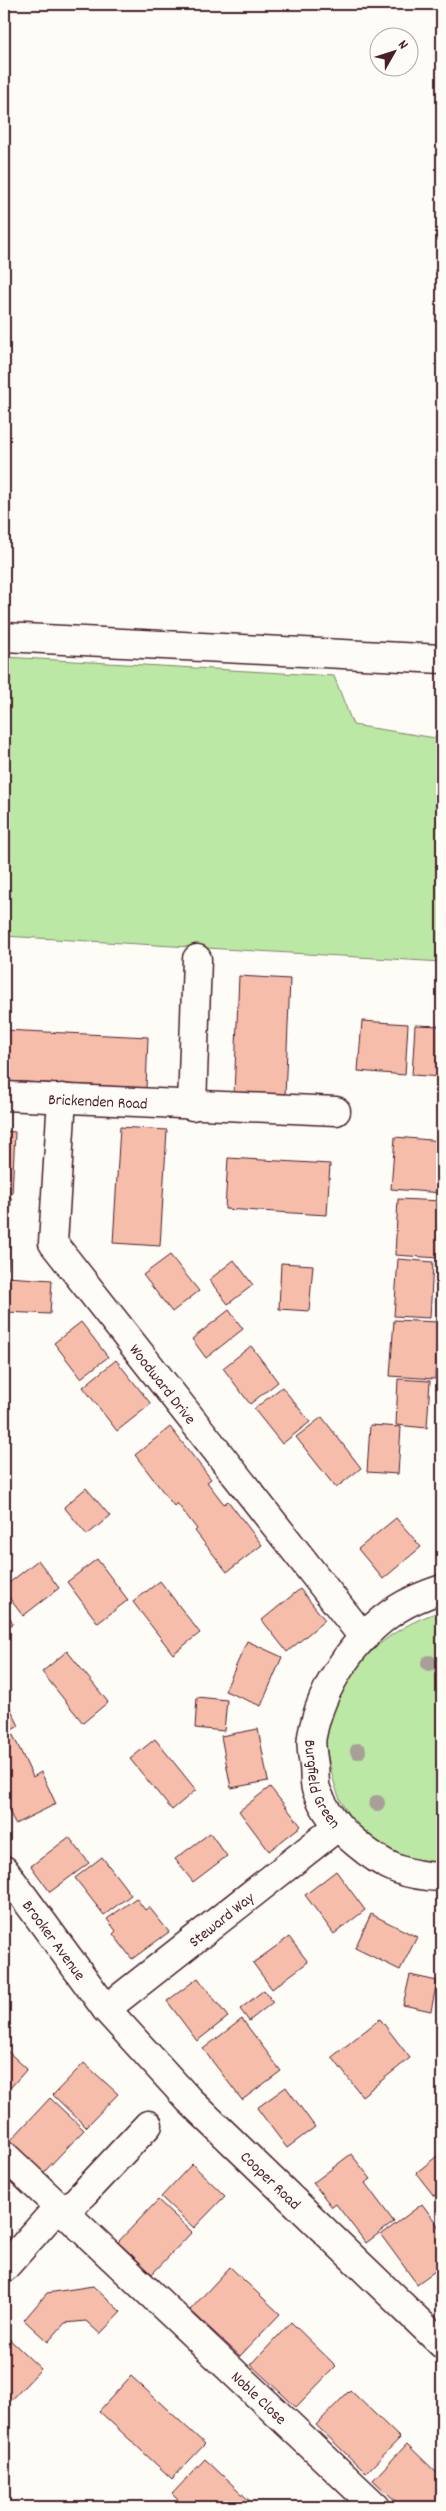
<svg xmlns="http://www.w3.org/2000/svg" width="446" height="2511" font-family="Dekko,sans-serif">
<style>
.green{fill:#bbe8a5;stroke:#828468}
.building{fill:#f6bdab;stroke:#4a1f2b}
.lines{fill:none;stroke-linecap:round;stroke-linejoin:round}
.minor-casing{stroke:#4a1f2b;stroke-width:31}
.path{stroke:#4a1f2b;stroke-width:3;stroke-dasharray:4 4;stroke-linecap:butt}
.minor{stroke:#fdfcf7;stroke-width:28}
.tree{fill:#aa9e98}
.labels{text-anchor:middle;stroke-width:4.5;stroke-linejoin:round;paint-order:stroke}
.street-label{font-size:16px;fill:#4a1f2b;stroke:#fdfcf7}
</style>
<rect width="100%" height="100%" fill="#fdfcf7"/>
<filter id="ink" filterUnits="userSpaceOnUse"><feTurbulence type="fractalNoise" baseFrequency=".02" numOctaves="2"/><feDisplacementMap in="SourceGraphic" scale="10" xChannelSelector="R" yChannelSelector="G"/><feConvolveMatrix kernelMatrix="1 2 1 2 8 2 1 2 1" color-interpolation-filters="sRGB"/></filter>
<g filter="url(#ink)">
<path class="green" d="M4,657L334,676L353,725L442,739V962L4,936Z
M442,1611V1866C431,1864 415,1865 405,1861C371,1847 343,1817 334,1782C330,1767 325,1749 326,1734C334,1674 387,1627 442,1611Z"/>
<path class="building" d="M239,976L290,979L285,1096L234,1094Z
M362,1021L408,1024L405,1075L358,1071Z
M415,1025L442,1026V1077L412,1075Z
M4,1030L148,1037L146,1088L4,1081Z
M120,1127L167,1130L160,1246L113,1243Z
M4,1131L15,1132L12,1194H4Z
M395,1137L442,1141V1193L391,1189Z
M228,1158L330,1164L327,1215L225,1209Z
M4,1196L11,1197L8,1269H4Z
M398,1199L442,1201L439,1258L395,1255Z
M170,1255L199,1291L172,1312L143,1275Z
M398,1259L433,1262L430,1318L394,1316Z
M234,1260L253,1285L228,1304L209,1280Z
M281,1263L313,1265L309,1311L279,1309Z
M7,1277L52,1280L50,1314L5,1312Z
M229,1310L243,1329L206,1358L192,1339Z
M394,1320L438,1322L435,1379L390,1376Z
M81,1322L108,1357L81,1378L54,1343Z
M251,1346L278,1382L250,1404L223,1368Z
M116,1360L151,1404L117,1431L83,1387Z
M398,1379L430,1381L427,1428L396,1425Z
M282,1387L310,1422L282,1444L254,1409Z
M322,1417L361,1468L336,1488L296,1437Z
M370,1425L401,1427L398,1474L367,1472Z
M170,1427L211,1479L207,1482L224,1504L228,1501L262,1545L227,1572L195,1531L197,1529L177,1503L174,1506L135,1455Z
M86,1488L110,1516L87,1535L64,1507Z
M396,1518L421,1547L383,1579L358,1549Z
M97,1559L128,1600L98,1623L67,1582Z
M38,1560L59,1588L23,1616L4,1591V1587Z
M160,1581L200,1633L173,1654L133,1602Z
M300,1589L325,1620L287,1652L262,1620Z
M4,1604L13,1624L4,1628Z
M247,1641L282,1657L261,1706L225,1691Z
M67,1651L108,1702L83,1723L42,1672Z
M4,1695L19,1726L4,1734Z
M197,1697L227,1700L224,1731L195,1728Z
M258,1729L268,1781L231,1788L221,1736Z
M11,1731L33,1777L41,1772L56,1804L15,1824L4,1799V1735Z
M155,1739L196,1790L172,1810L130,1759Z
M270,1787L301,1826L269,1851L239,1811Z
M210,1833L227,1856L193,1882L175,1859Z
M69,1837L89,1863L50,1892L31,1866Z
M102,1857L131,1895L104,1915L75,1878Z
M336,1871L365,1910L334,1934L305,1895Z
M136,1898L145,1910L149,1907L169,1932L132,1959L113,1934L116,1931L107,1919Z
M371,1914L417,1937L400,1970L355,1948Z
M289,1937L308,1962L272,1989L253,1963Z
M410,1975L437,1981L431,2011L403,2005Z
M198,1978L228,2017L197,2041L167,2001Z
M264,1990L273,2002L249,2021L240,2009Z
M242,2019L281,2071L242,2100L203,2049Z
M380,2019L410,2058L362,2096L332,2057Z
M4,2048L27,2069L4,2095Z
M84,2063L118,2094L86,2127L53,2095Z
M286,2087L315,2127L287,2148L257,2108Z
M50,2098L84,2130L43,2173L10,2141Z
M442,2152V2190L434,2196L416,2173Z
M351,2154L371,2179L365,2183L394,2222L366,2243L336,2204L332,2207L313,2183Z
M192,2164L225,2196L194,2228L161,2197Z
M158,2200L192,2232L152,2274L118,2242Z
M422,2204L442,2231V2266L417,2284L381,2235Z
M230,2267L280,2314L240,2356L190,2310Z
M93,2286L121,2312L100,2334L86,2321L65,2323L48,2342L24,2320L47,2293Z
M291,2322L336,2366L296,2407L251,2365Z
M7,2337L41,2369L4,2408V2340Z
M131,2376L205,2444L172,2479L99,2411Z
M350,2390L400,2438L366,2473L316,2425Z
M407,2444L442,2478V2507H402L373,2480Z
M205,2459L255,2506V2507H185L172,2494Z"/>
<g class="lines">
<defs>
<g id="minor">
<path d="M4,637L442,659"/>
<path id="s1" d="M4,1096L336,1111"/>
<path id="s2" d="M62,1098L53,1243L364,1638"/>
<path d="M192,1106L197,959"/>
<path id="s3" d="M442,1589C427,1594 411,1600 397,1609C355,1636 321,1687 312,1736C310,1745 313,1757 314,1766C315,1773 314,1782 316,1789C324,1810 339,1829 356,1843C384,1867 406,1876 442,1877"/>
<path id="s4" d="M4,1870L106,2009L189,2100L442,2344"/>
<path id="s5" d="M106,2009L337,1827"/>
<path id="s6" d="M4,2155L376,2507"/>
<path d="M66,2212L148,2125"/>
<path d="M4,2268L59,2206"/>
</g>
</defs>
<use href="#minor" class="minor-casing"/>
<path class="path" d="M442,513L440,534H442"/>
<use href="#minor" class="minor"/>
</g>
<g class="tree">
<circle cx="429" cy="1663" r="8"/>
<circle cx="358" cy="1751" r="8"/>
<circle cx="377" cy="1803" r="8"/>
</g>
</g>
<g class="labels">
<g class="street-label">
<text dy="6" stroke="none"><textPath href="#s1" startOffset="94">Brickenden Road</textPath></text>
<text dy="6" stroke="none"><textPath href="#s2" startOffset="324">Woodward Drive</textPath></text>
<text dy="6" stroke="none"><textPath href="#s3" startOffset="256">Burgfield Green</textPath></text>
<text dy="6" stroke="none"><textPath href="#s5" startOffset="146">Steward Way</textPath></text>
<text dy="6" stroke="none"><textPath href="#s4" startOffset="86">Brooker Avenue</textPath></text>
<text dy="6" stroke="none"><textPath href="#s4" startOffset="410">Cooper Road</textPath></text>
<text dy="6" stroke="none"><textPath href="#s6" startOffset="352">Noble Close</textPath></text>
</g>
</g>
<rect width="446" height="2511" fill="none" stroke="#fdfcf7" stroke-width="20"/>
<rect x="10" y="10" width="426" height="2491" fill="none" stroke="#4a1f2b" stroke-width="2" filter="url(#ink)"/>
<g transform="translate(394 52) rotate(51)"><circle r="24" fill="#fdfcf7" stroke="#b5a4a5"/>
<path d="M0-4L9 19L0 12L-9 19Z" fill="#4a1f2b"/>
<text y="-8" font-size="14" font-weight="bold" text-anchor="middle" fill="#4a1f2b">N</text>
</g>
</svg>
